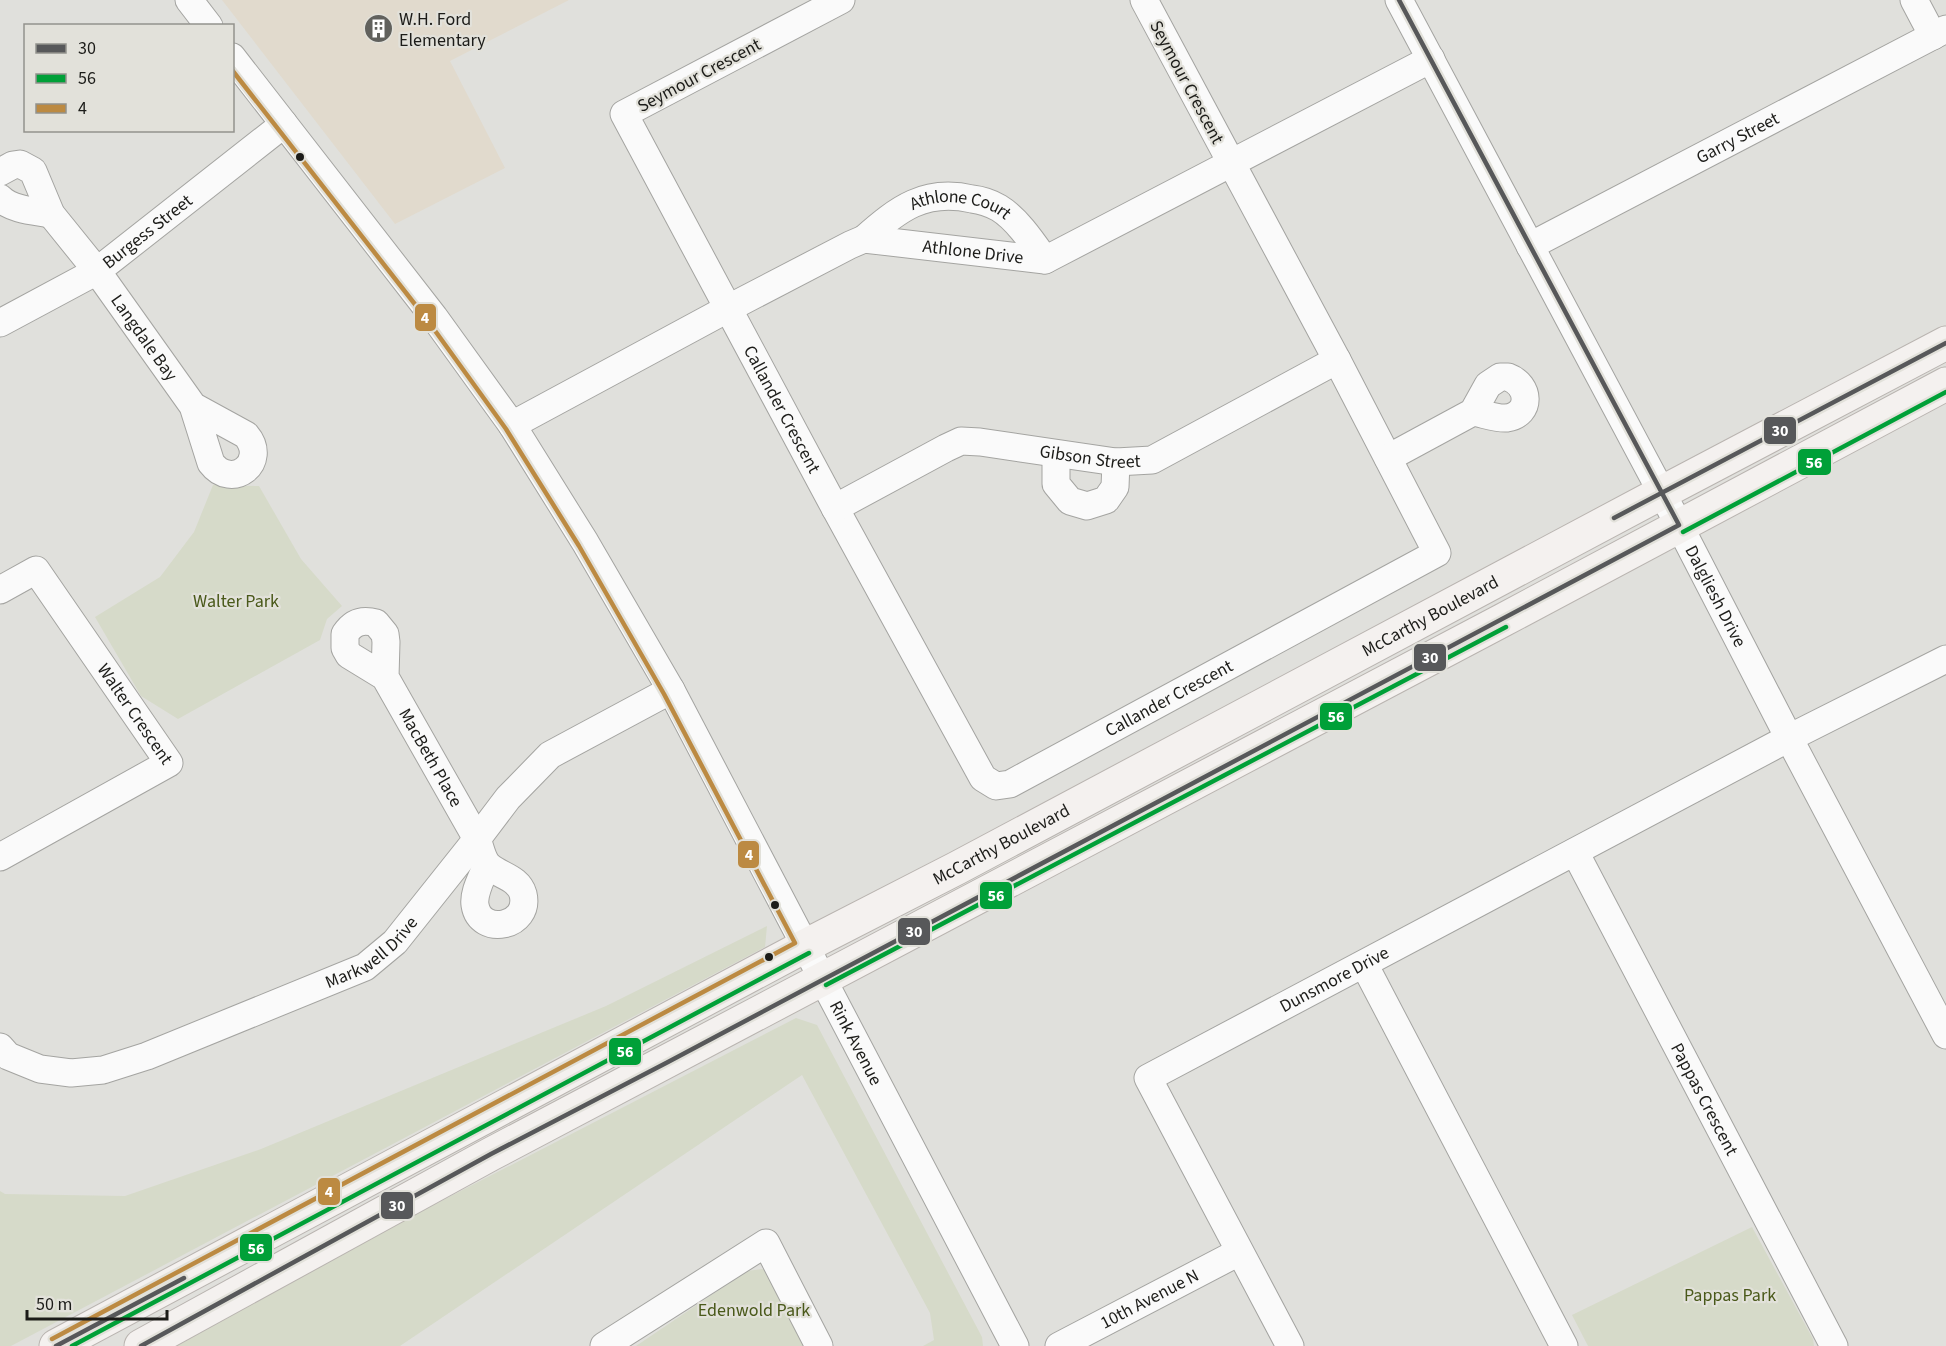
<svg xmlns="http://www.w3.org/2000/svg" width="1946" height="1346" font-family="'Source Sans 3',sans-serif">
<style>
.education{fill:#e1dacd}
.green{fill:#d6dac9}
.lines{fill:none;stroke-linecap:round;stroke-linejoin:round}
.minor-casing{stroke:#a4a4a1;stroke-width:29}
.major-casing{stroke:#b9b4b0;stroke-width:35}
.minor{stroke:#fafafa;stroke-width:27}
.major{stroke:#f4f1ef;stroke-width:33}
.bus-1-casing{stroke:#e2e1da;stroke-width:9}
.bus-2-casing{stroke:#e2e1da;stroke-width:9}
.bus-3-casing{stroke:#e2e1da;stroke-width:9}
.bus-1{stroke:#57585a;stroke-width:4.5}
.bus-2{stroke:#00a038;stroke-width:4.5}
.bus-3{stroke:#bc8a42;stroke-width:4.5}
.bus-dot{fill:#1c1c19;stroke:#e2e1da;stroke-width:2}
.labels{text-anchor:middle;stroke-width:4.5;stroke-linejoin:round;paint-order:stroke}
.poi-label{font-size:18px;fill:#1c1c19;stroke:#e2e1da;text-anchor:start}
.street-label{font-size:18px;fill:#1c1c19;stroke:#e2e1da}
.park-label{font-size:18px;fill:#4a591a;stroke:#e2e1da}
.line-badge{stroke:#e2e1da;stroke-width:2}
.badge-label{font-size:16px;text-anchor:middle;font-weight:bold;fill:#fff}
</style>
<rect width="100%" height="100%" fill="#e0e0dc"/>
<path class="education" d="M222,0H569L450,61L505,168L395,224Z"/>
<path class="green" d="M213,485L259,486L301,559L342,606L327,619L320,640L178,719L141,696L95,617L160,577L194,532Z
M767,926L765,947L11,1346H0V1191L5,1194L125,1196L261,1149L606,1006Z
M796,1018L817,1025L982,1337L983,1346H923L934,1340L930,1313L802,1075L400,1346H168L205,1323Z
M1752,1227L1813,1339L1814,1346H1588L1572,1315Z
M762,1269L776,1276L812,1346H636L747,1271Z"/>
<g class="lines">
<defs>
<g id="minor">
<path d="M189,0L209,26"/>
<path id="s1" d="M841,0L624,114L835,508L983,778L996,786L1010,784L1437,553L1337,360L1144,0"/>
<path id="s2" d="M1399,0L1679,525L1789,738L1946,1035"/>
<path d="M1914,0L1933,36"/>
<path id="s3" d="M232,57L434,317L512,425L585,542L671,690L1015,1346"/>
<path id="s4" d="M0,172L13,165L20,164L33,171L51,214L97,271L193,406L211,463C232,491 269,462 246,435L193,406"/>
<path d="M0,198C12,210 35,211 51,214"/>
<path id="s5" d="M864,239C898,209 925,188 972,199C981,200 992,204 999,208C1017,219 1033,243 1045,260"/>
<path id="s6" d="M1530,246L1946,29"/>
<path id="s7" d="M0,323L97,271L284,124"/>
<path id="s8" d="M512,425L729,308L850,245L864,239L1045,260L1431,59"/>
<path d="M1056,454V484L1070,501L1087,506L1106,500L1115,487L1116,462"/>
<path d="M1388,458L1473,412L1488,385L1500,377H1508C1530,385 1532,414 1507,418C1497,419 1484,414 1473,412"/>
<path id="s9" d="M835,508L946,448L961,441L980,442L1116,462L1152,460L1337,360"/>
<path id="s10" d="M0,590L36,570L169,763L0,857"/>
<path id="s11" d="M385,677L386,642L385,634L376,623C362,619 353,622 345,634V648L349,655L385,677L477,839C480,846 482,859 488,865C499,876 518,877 523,894C531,927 480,937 475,905C473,892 483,876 487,864"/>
<path id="s12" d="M1575,852L1834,1346"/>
<path d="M1364,964L1564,1346"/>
<path id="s13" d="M0,1047L8,1056L40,1069L71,1073L103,1070L147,1056L365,967L395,942L477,839L508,798L550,755L671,690"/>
<path d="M604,1346L766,1243L819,1346"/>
<path id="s14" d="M1059,1346L1239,1252"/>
<path id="s15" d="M1290,1346L1148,1078L1789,738L1946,659"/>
</g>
<g id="major">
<path id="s16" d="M56,1346L805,946L957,868L1661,493L1946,343"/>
<path d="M141,1346L491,1154L1503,620L1946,384"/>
</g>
</defs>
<use href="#minor" class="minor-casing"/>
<use href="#major" class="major-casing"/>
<use href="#minor" class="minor"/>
<use href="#major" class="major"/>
<defs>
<path id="bus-1" d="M1614,518L1946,343
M56,1346L184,1278
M141,1346L491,1154L668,1062L1679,525L1399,0"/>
<path id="bus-2" d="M1683,532L1946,392
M826,985L1506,627
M72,1346L809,953"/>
<path id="bus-3" d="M52,1339L795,943L664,694L579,546L506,429L428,321L232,70"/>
</defs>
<use href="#bus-1" class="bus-1-casing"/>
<use href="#bus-2" class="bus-2-casing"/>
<use href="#bus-3" class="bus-3-casing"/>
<use href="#bus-1" class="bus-1"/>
<use href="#bus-2" class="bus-2"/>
<use href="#bus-3" class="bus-3"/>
</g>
<defs>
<symbol id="building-disc" viewBox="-11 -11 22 22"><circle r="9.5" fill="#61615d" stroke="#e2e1da"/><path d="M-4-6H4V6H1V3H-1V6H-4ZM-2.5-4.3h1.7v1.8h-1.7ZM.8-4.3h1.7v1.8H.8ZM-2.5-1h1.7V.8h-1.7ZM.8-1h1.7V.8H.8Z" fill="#fff"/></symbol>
</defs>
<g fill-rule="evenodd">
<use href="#building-disc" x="362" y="12" width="33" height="33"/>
</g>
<g class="bus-dot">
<circle cx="300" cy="157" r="5"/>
<circle cx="775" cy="905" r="5"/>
<circle cx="769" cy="957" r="5"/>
</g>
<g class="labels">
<g class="poi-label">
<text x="399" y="25">W.H. Ford<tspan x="399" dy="21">Elementary</tspan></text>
</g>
<g class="street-label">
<text transform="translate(699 75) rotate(-28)" y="6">Seymour Crescent</text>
<text transform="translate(1187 82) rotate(62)" y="6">Seymour Crescent</text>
<text dy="6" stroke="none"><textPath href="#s6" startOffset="234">Garry Street</textPath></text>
<text dy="6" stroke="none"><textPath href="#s5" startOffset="110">Athlone Court</textPath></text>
<text dy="6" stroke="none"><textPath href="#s7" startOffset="174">Burgess Street</textPath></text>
<text dy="6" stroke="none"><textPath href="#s8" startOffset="508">Athlone Drive</textPath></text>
<text dy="6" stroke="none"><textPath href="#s4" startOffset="238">Langdale Bay</textPath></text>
<text dy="6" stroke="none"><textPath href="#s1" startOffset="580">Callander Crescent</textPath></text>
<text dy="6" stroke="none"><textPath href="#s9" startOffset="273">Gibson Street</textPath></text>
<text dy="6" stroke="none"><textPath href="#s2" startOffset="675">Dalgliesh Drive</textPath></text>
<text dy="6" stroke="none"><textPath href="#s16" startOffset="1556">McCarthy Boulevard</textPath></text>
<text dy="6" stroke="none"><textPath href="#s1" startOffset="1210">Callander Crescent</textPath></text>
<text dy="6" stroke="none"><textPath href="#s10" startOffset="216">Walter Crescent</textPath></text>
<text dy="6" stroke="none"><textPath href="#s11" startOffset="250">MacBeth Place</textPath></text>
<text dy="6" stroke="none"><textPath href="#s16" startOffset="1070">McCarthy Boulevard</textPath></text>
<text dy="6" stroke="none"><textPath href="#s13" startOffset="405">Markwell Drive</textPath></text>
<text dy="6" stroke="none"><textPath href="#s15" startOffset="514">Dunsmore Drive</textPath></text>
<text dy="6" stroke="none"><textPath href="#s3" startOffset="1170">Rink Avenue</textPath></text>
<text dy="6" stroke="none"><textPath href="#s12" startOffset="279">Pappas Crescent</textPath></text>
<text dy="6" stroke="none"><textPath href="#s14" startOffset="102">10th Avenue N</textPath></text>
</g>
<g class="park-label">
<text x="236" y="607">Walter Park</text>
<text x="1730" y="1301">Pappas Park</text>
<text x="754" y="1316">Edenwold Park</text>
</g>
</g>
<g class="line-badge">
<rect x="414" y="303" width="23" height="29" rx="6" fill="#bc8a42"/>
<rect x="1763" y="416" width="34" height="29" rx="6" fill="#57585a"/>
<rect x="1797" y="448" width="35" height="28" rx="6" fill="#00a038"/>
<rect x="1413" y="643" width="34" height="29" rx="6" fill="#57585a"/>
<rect x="1319" y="702" width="34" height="29" rx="6" fill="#00a038"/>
<rect x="737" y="840" width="23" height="29" rx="6" fill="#bc8a42"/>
<rect x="979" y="881" width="34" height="29" rx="6" fill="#00a038"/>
<rect x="897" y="917" width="34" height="29" rx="6" fill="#57585a"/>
<rect x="608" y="1037" width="34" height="29" rx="6" fill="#00a038"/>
<rect x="317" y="1177" width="24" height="29" rx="6" fill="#bc8a42"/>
<rect x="380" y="1191" width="34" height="29" rx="6" fill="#57585a"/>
<rect x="239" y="1233" width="34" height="29" rx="6" fill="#00a038"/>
</g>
<g class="badge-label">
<text x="425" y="323">4</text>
<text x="1780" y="436">30</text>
<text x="1814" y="468">56</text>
<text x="1430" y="663">30</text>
<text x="1336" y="722">56</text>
<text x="749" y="860">4</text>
<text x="996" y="901">56</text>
<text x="914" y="937">30</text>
<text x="625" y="1057">56</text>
<text x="329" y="1197">4</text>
<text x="397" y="1211">30</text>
<text x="256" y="1254">56</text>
</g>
<rect x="24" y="24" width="210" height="108" fill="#e2e1da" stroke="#93928d" stroke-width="1.5"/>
<rect x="36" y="44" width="30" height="9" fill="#57585a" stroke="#93928d" stroke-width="1.5"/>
<text x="78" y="54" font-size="18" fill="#1c1c19">30</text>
<rect x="36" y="74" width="30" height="9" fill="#00a038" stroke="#93928d" stroke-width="1.5"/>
<text x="78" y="84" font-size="18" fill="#1c1c19">56</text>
<rect x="36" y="104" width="30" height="9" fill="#bc8a42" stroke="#93928d" stroke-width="1.5"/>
<text x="78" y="114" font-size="18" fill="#1c1c19">4</text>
<path d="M27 1310v9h140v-9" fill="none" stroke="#1c1c19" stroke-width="3"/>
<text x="36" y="1310" font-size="18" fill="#1c1c19" stroke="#e2e1da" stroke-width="4.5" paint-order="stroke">50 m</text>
</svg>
